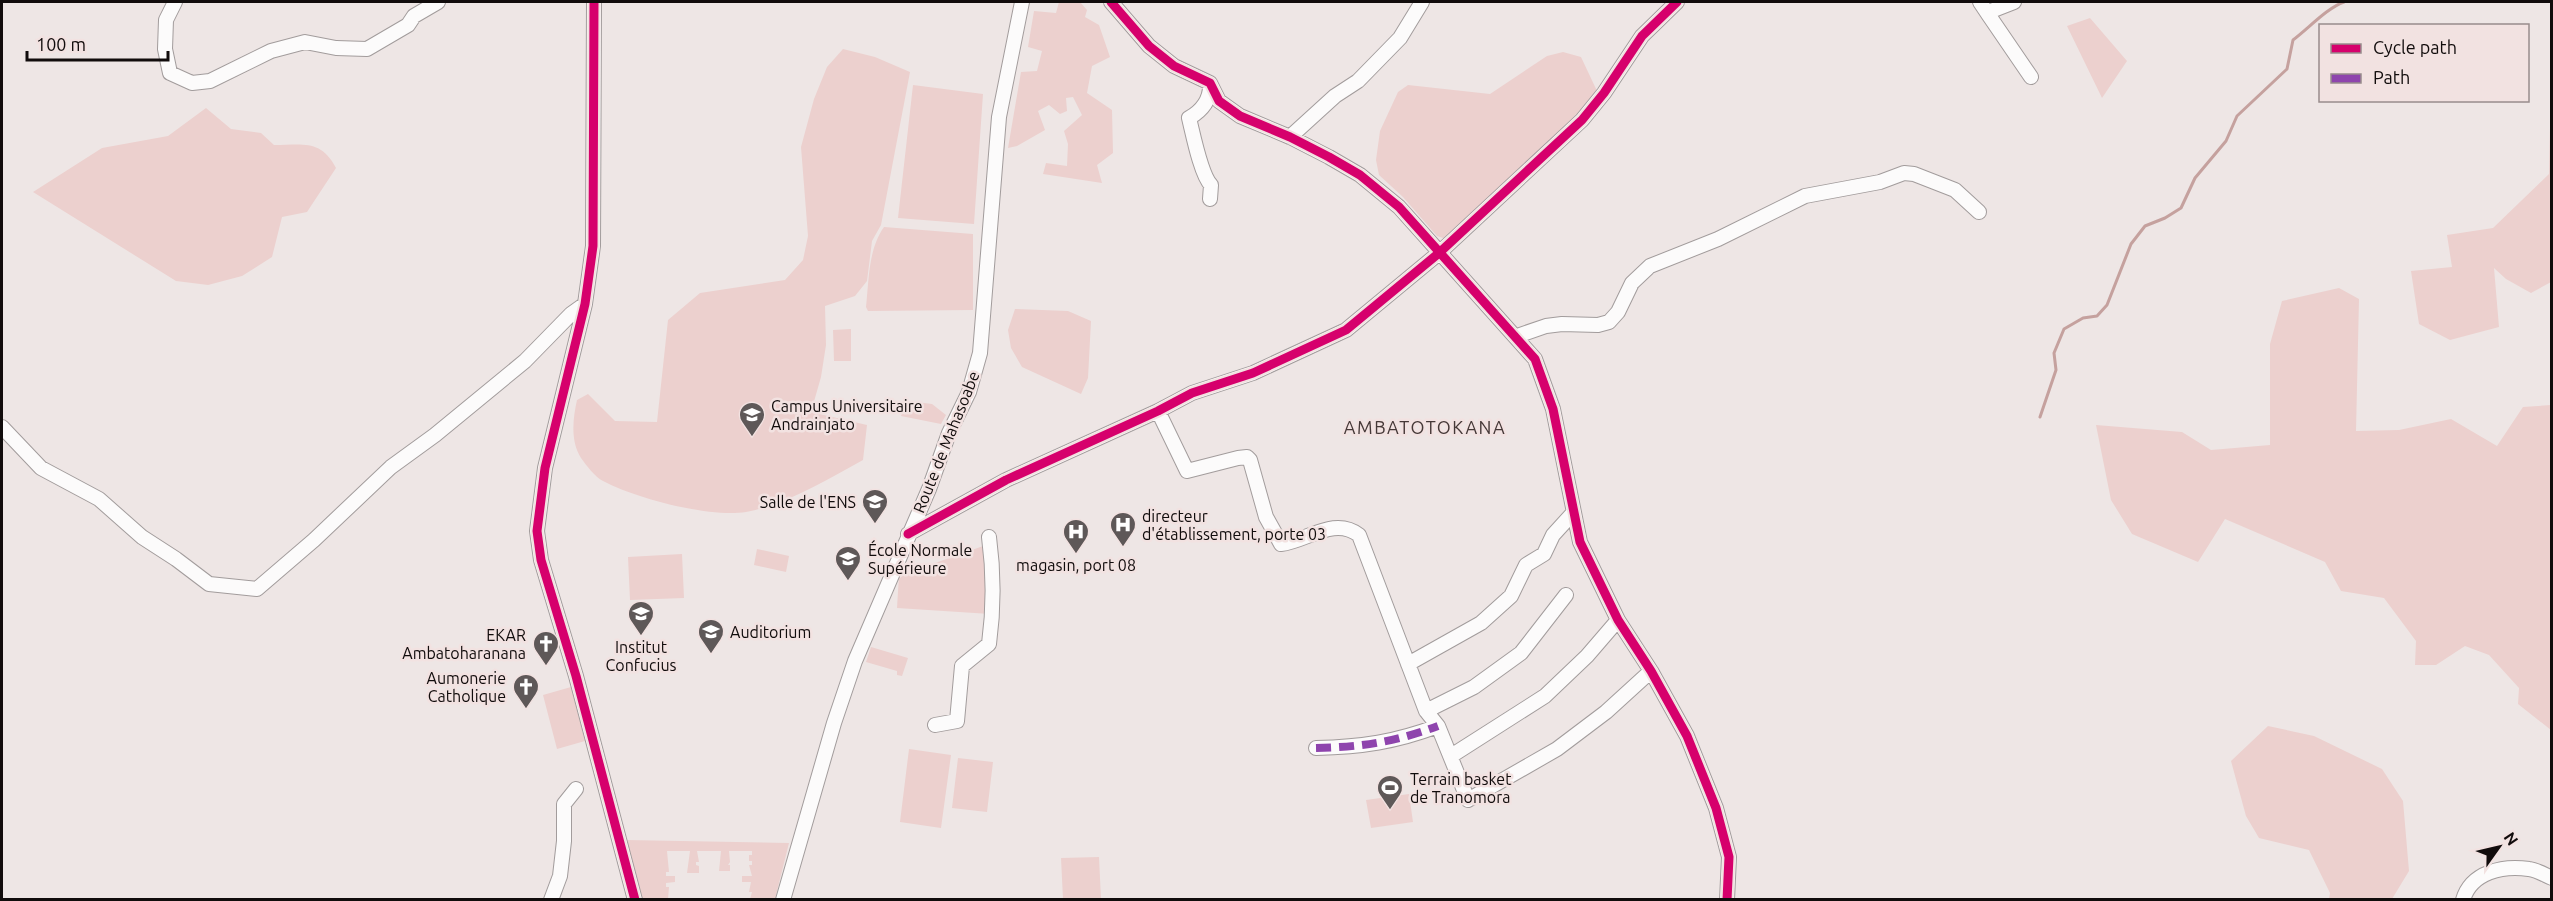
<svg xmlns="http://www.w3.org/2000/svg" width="2553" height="901" font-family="Ubuntu,sans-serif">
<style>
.green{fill:#ecd0ce}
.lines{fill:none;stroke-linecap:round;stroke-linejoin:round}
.stream{stroke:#c5a19e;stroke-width:3}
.minor-casing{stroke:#a29c9c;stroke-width:16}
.minor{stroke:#fcfbfb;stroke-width:14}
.quiet{stroke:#8e44ad;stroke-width:8;stroke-dasharray:15 8;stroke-linecap:butt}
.cycleway-casing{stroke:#f2e2e1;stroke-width:13}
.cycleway{stroke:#d6006c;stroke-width:9}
.labels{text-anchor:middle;stroke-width:5;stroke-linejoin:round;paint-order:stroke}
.poi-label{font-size:16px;fill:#110c0c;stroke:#f2e2e1;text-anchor:start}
.street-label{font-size:16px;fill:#110c0c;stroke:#f2e2e1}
.neighbourhood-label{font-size:18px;letter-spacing:1.5px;fill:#453837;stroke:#f2e2e1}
</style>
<rect width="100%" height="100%" fill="#eee6e5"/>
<path class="green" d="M1059,2H1080L1087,10L1085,17L1099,25L1110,57L1092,66L1087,93L1112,110L1113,153L1097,165L1102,183L1043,174L1046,163L1067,166L1068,144L1064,131L1082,115L1073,97L1066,98L1067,111L1060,114L1049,105L1038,111L1045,130L1017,146L1008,148L1021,72L1037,71L1042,51L1028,47L1034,11L1056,13Z
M2090,18L2127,61L2102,98L2067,26Z
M843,49L875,57L910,72L881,225L872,241L867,281L855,296L825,306L826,345L821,377L811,412L867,425L863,460C826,480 788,504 746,512C709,518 635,498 603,481C595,477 586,465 581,458C570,441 573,418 577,400L588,394L615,421L657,422L668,320L700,293L785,280L803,260L808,236L801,147L814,99L827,67Z
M1563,52L1581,57L1597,91L1586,109L1446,239L1437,236L1403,197L1379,175L1376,160L1380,131L1398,92L1408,85L1490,94L1547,56Z
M913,85L983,94L974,224L898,218Z
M206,108L231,129L261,133L274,145C303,145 321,139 336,168L307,212L282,217L272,257L242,276L208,285L176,281L33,192L102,148L168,136Z
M2550,128L2551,282L2531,293L2506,279L2494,268L2499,327L2450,340L2419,324L2411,271L2452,267L2447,235L2493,228L2549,174Z
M884,227L973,234V310L868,311L866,307C869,280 868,250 884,227Z
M2339,288L2359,299L2356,431L2399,430L2451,419L2497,446L2523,407L2551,405V730L2518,704L2519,688L2489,655L2465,646L2436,665H2415L2416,641L2384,598L2341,591L2325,562L2225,519L2198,562L2132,534L2111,500L2096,425L2182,432L2211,450L2270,445V344L2282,301Z
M1015,309L1068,311L1091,321L1088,378L1081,394L1022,367L1011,348L1008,330Z
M851,329V361H834L833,330Z
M907,401L932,404L946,415L941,424L901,416Z
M986,545L990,614L897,608L899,575L900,578L904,574Z
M757,549L789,556L786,572L754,565Z
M682,554L684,598L630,600L628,557Z
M871,647L908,658L902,676L897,675V671L866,662Z
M571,687L585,741L557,749L543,695Z
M2268,726L2314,736L2382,769L2403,801L2409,871L2392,899H2329L2330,893L2309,850L2259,838L2246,816L2231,761Z
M909,749L951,755L941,828L900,822Z
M958,758L993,762L987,812L952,808Z
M1409,794L1413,822L1371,828L1366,800Z
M626,840L789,843L775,899H750L752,892H749L751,882H742V876H752L749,865H752V861H749V855H752V851H729L730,862L728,865H730V871H719L721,851H697L699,862H696V865L699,866V873H687L690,851H667L669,872H666V876H675V882L666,883V887H669L668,899L643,900Z
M1099,857L1101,899H1063L1061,858Z"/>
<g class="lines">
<path class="stream" d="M2040,417L2056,370L2054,353L2064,329L2083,318L2097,316L2107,305L2131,244L2145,226L2165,218L2181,208L2195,178L2226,141L2237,116L2287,69L2293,40C2309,28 2327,8 2344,2"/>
<defs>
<path id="minor" d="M175,2L166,20L165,49L170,73L192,83L210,81L271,51L305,42L336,48L367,49L408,25L414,16L438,2
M594,2L593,246L585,304L545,468L537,531L541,560L576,676L635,900
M1111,2L1149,46L1174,66L1210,83L1219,101L1240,116L1290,137L1329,157L1360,175L1399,207L1535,359L1553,409L1580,542L1618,620L1651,671L1687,736L1716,808L1729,857L1727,900
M1980,2L1990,17L1991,11L2014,2
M1990,17L2031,77
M1210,83C1211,99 1203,110 1189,118C1193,134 1201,175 1211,185L1210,199
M1290,137L1335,96L1358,81L1400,38L1422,2
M1517,336L1546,326L1562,324L1598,325L1609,322L1618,312L1632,283L1650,266L1718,239L1805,196L1880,182L1904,173L1914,174L1955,190L1979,212
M1158,411L1187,471L1238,458L1247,457L1250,460L1266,517L1281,544C1307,541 1334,516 1359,535L1426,711L1438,726L1468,800L1557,749L1606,712L1651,671
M2,427L41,468L99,499L142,537L176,559L209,584L257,589L314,540L391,467L435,435L525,361L571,314L585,304
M908,534L1006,480L1158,411L1192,393L1253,373L1346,330L1439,253L1582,120L1604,93L1642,36L1677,2
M1408,664L1481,623L1511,596L1526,565L1544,554L1553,535L1573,513
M1426,711L1474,687L1521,653L1566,595
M935,725L957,721L962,666L989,644C994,607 994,574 989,537
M1316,748C1362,747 1395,742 1438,726
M1451,756L1545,696L1587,656L1618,620
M551,900L560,876L564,841V804L576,789
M783,900L834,723L855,661L929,489L949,433L969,392L980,353L999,117L1022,2
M2463,900C2471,872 2503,865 2529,869C2537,870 2545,875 2552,878"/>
</defs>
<use href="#minor" class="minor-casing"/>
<use href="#minor" class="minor"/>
<path class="quiet" d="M1316,748C1362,747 1395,742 1438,726"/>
<defs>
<path id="cycleway" d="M594,2L593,246L585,304L545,468L537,531L541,560L576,676L635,900
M1111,2L1149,46L1174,66L1210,83L1219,101L1240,116L1290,137L1329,157L1360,175L1399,207L1535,359L1553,409L1580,542L1618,620L1651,671L1687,736L1716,808L1729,857L1727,900
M908,534L1006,480L1158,411L1192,393L1253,373L1346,330L1439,253L1582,120L1604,93L1642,36L1677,2"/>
</defs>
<use href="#cycleway" class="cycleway-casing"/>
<use href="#cycleway" class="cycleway"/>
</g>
<defs>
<symbol id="university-pin" viewBox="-11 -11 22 30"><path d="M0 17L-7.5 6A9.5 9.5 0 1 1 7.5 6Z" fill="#5e5858" stroke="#f2e2e1"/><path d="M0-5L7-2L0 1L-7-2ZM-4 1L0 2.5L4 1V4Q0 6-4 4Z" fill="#fff"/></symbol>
<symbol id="hospital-pin" viewBox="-11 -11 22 30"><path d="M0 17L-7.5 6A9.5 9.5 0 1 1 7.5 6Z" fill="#5e5858" stroke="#f2e2e1"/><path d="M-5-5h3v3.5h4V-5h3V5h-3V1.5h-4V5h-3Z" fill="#fff"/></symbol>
<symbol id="church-pin" viewBox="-11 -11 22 30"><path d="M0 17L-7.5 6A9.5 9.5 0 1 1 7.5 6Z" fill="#5e5858" stroke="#f2e2e1"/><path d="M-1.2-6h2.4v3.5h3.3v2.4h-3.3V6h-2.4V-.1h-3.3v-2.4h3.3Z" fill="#fff"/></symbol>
<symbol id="stadium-pin" viewBox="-11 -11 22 30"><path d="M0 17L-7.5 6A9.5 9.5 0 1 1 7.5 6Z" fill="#5e5858" stroke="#f2e2e1"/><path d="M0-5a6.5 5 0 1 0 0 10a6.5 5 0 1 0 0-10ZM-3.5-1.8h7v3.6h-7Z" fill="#fff"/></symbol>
</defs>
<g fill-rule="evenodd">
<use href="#university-pin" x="737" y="400" width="30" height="40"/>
<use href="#university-pin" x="860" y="487" width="30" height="40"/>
<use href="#hospital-pin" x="1108" y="510" width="30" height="40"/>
<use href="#hospital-pin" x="1061" y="517" width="30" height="40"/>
<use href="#university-pin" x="833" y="544" width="30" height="40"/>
<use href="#university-pin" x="626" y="599" width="30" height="40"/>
<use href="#university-pin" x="696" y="617" width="30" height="40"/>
<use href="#church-pin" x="531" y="629" width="30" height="40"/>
<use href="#church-pin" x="511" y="672" width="30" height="40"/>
<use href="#stadium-pin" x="1375" y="773" width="30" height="40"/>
</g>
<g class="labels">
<g class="poi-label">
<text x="771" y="412">Campus Universitaire<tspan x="771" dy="18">Andrainjato</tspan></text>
<text x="856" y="508" text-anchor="end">Salle de l'ENS</text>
<text x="1142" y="522">directeur<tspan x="1142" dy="18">d'établissement, porte 03</tspan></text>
<text x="868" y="556">École Normale<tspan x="868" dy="18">Supérieure</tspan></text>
<text x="1076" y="571" text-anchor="middle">magasin, port 08</text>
<text x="730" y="638">Auditorium</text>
<text x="526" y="641" text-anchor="end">EKAR<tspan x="526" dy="18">Ambatoharanana</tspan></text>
<text x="641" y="653" text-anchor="middle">Institut<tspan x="641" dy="18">Confucius</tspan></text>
<text x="506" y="684" text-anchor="end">Aumonerie<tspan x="506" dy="18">Catholique</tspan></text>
<text x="1410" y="785">Terrain basket<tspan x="1410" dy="18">de Tranomora</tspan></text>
</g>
<g class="street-label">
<text transform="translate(946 442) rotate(-68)" y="6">Route de Mahasoabe</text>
</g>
<g class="neighbourhood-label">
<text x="1425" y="434">AMBATOTOKANA</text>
</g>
</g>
<rect width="2553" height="901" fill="none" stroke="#110c0c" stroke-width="6"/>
<rect x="2319" y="24" width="210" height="78" fill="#f2e2e1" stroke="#988c8c" stroke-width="1.5"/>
<rect x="2331" y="44" width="30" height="9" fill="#d6006c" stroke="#988c8c" stroke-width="1.5"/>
<text x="2373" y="54" font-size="18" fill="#110c0c">Cycle path</text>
<rect x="2331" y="74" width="30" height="9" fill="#8e44ad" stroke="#988c8c" stroke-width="1.5"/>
<text x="2373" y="84" font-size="18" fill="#110c0c">Path</text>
<g transform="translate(2499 847) rotate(56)" stroke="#f2e2e1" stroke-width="4.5" paint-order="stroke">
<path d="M0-4.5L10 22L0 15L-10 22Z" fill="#110c0c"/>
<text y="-9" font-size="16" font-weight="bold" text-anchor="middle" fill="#110c0c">N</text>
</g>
<path d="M27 51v9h141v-9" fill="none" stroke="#110c0c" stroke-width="3"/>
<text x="36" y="51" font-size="18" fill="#110c0c" stroke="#f2e2e1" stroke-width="4.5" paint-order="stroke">100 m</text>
</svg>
